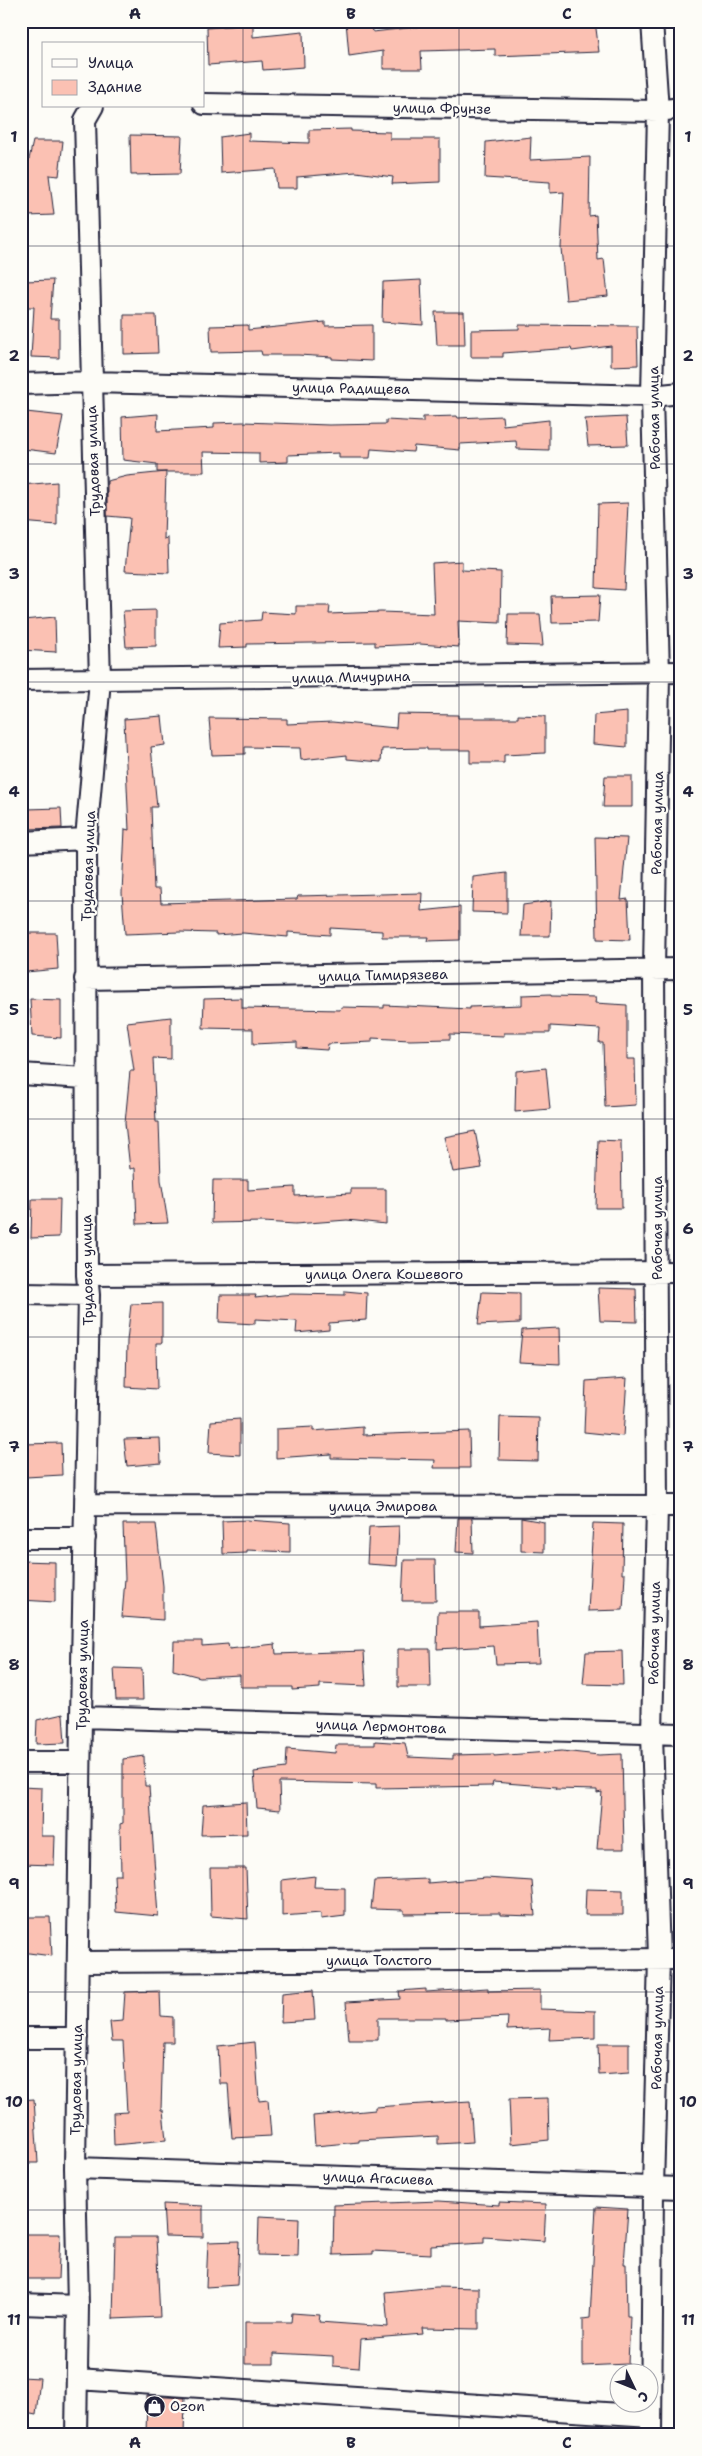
<svg xmlns="http://www.w3.org/2000/svg" width="702" height="2456" font-family="'Shantell Sans',sans-serif">
<style>
.building{fill:#fbc1b3;stroke:#22223b}
.lines{fill:none;stroke-linecap:round;stroke-linejoin:round}
.street-casing{stroke:#22223b;stroke-width:24}
.street{stroke:#fdfcf7;stroke-width:20}
.grid{fill:none;stroke:#22223b;stroke-width:1;stroke-opacity:0.55}
.labels{text-anchor:middle;stroke-width:4.5;stroke-linejoin:round;paint-order:stroke}
.street-label{font-size:14px;fill:#22223b;stroke:#fdfcf7}
.poi-label{font-size:14px;fill:#22223b;stroke:#fdfcf7;text-anchor:start}
.neatline{fill:none;stroke:#22223b;stroke-width:2}
.grid-label{font-size:16px;text-anchor:middle;font-weight:bold;fill:#22223b}
</style>
<rect width="100%" height="100%" fill="#fdfcf7"/>
<filter id="ink" filterUnits="userSpaceOnUse"><feTurbulence type="fractalNoise" baseFrequency=".02" numOctaves="2"/><feDisplacementMap in="SourceGraphic" scale="10" xChannelSelector="R" yChannelSelector="G"/><feConvolveMatrix kernelMatrix="1 2 1 2 8 2 1 2 1" color-interpolation-filters="sRGB"/></filter>
<g filter="url(#ink)">
<path class="building" d="M346,21H371L373,32L442,24V21H595L599,52L495,56V49L421,51L422,69H383V51L349,56Z
M253,24V37L303,32L304,67L263,70L262,61L208,65L207,28Z
M351,129V131L390,132V139H440V182L392,184L393,177L356,172L297,177V188H277L275,169L221,173L220,137L249,133V141L309,143V130Z
M130,135L182,136L180,174L131,175Z
M531,137L530,160L590,157L589,216L596,215L598,260L604,259L608,296L566,300L561,248L564,192L550,193V182L485,178L486,142Z
M33,141H63L59,176L49,175L54,215L27,216L24,182Z
M53,280L50,319H59V358L31,357L34,307H26L24,281Z
M421,280L423,325L382,322L383,282Z
M435,312H464L465,345H437Z
M124,315H156L158,353L124,354Z
M325,322V326L372,325V361L332,359V357L298,355H262L261,351L211,352L210,326L248,325V330Z
M519,325L637,326L638,365L611,366V346L572,351L571,348L503,353V357H471V330L519,329Z
M26,412L63,416L56,453L24,449Z
M158,414L157,431L214,428V423L243,422L329,425L386,424V420L423,422V417L457,416L458,418L502,416L503,425L549,420V450L517,449L516,441L460,444V450L414,446L413,452L371,449L370,458H339V453L288,455V462L259,463V453L203,452L204,472H157V464L123,460L122,417Z
M626,417L628,445L588,446L585,419Z
M166,472L164,539L168,538L169,573L125,571L130,518L107,516V481L127,476Z
M57,482V525L21,522V485Z
M628,503L624,590L596,588L598,504Z
M462,561V570L501,572L500,623L458,621L459,647L420,644L375,646V642L247,644V647L218,648L220,623L261,620L262,612L296,614V606H330L329,614L381,612L434,614L432,563Z
M600,595L598,622L552,623L551,596Z
M156,610V646L126,647L123,611Z
M508,614H540L543,646L507,645Z
M55,617L56,652L21,650L23,620Z
M627,712V747L593,744L594,715Z
M397,714L458,715V718H518V715L545,716V753L504,755V763H470V750H427V748L382,749L381,762L347,759V755L301,760L300,748L245,747V754L212,755L209,718L287,719V724L332,722L396,728Z
M162,716L165,745L151,747L157,807H151L154,889H160L161,903L297,899L298,896L422,893L421,911L460,907V940L427,941L428,937H382V931L330,928V935L288,932V937L243,933L216,935V933L180,932L125,934L122,893L125,829L129,830L124,719Z
M605,776H632V807H603Z
M61,808L62,828L26,829L27,809Z
M595,837L627,838L621,900L628,899L630,940L597,939Z
M507,873V913L472,912L473,877Z
M551,901L550,936H521L523,905Z
M27,933H56L58,969L26,972Z
M551,994V996L596,997L595,1003L627,1005V1059H635L636,1105L605,1107L603,1043H599L600,1029L550,1026V1033H504V1036L450,1034V1039L410,1040L372,1038V1042L328,1044L327,1050L297,1048V1042L253,1044V1029L203,1028L204,999L242,998V1008L340,1010L341,1007L384,1008V1005L470,1009V1007L522,1005V995Z
M30,999L61,1000V1038L32,1036Z
M171,1017V1059L153,1058L156,1122H159L161,1180L168,1223L137,1224L135,1168L130,1169L125,1123L130,1071H134L127,1022Z
M546,1068L550,1109L515,1112L516,1071Z
M475,1131L482,1168L453,1172L444,1137Z
M598,1140L621,1141L622,1208H596Z
M213,1180H248V1190L295,1187V1196L351,1193V1189H386V1224L347,1220L295,1224L263,1222L212,1223Z
M32,1199H60L59,1237L31,1238Z
M598,1288L636,1289L637,1322L600,1321Z
M345,1291L367,1293L366,1320L329,1323V1330L296,1333L297,1321L255,1319V1324L219,1322L220,1295H256L255,1298L292,1294L345,1295Z
M482,1292L520,1293V1323L478,1325Z
M162,1303V1343H156L157,1389L126,1387L127,1341L131,1304Z
M559,1328L560,1364L519,1362L522,1330Z
M627,1378L623,1436L584,1432L586,1381Z
M500,1417L539,1418L538,1461L499,1460Z
M240,1419V1455L209,1453L211,1421Z
M313,1427V1431L363,1427V1435L469,1431L470,1468H434L435,1460L331,1458V1454L276,1458V1429Z
M160,1438L161,1463L127,1466L124,1439Z
M61,1443L62,1475L26,1477L25,1444Z
M458,1518H472L473,1553L456,1552Z
M521,1518L544,1522V1552L521,1551Z
M247,1520L290,1523V1552L247,1550V1553L223,1554L222,1521Z
M593,1523L623,1524L622,1574H625L623,1610L588,1611Z
M123,1524H156L163,1586V1620L122,1617L125,1578Z
M399,1526L397,1566L367,1564L369,1527Z
M404,1560H435L436,1601H402Z
M21,1561L55,1562V1602L21,1600Z
M438,1612H479V1626L537,1622L539,1663L496,1664L494,1646L437,1649Z
M174,1641H202V1646L228,1644L229,1649L275,1644L276,1654L364,1651L366,1686L320,1684V1688L292,1690V1687H240V1675L200,1677L173,1670Z
M398,1649H430L431,1687H398Z
M622,1651L623,1685L583,1684L586,1652Z
M114,1668L142,1669L143,1700H116Z
M63,1714L65,1743L36,1744L37,1720Z
M375,1741L405,1743L408,1757L453,1759V1755L494,1754V1756L562,1751L599,1755L622,1754L624,1849H597L602,1792L597,1793V1790L555,1789L556,1787L493,1782L492,1786L376,1788V1784L279,1782L280,1810L257,1808L254,1772L286,1768L287,1749L335,1753L336,1745H375Z
M144,1756L145,1786H149L158,1916L116,1912L114,1875H121L120,1824L123,1823V1759Z
M21,1787L42,1788L41,1836H55L54,1865L21,1864Z
M246,1802L247,1834L201,1835L203,1805Z
M210,1868H246L248,1919L211,1916Z
M315,1876L314,1887L345,1888V1916L321,1919V1913L282,1916V1880Z
M486,1878L532,1881L535,1916L500,1915V1913L404,1914V1910L371,1909L374,1881L428,1879V1883Z
M586,1889L623,1890V1915H585Z
M21,1917H50L52,1956L21,1952Z
M488,1988V1991L540,1990V2009L595,2011V2038L549,2040L550,2028L507,2030L508,2017L446,2020V2018H378V2040H349L346,2002L400,1999L399,1991L426,1989V1992Z
M313,1990L315,2020L281,2022L282,1993Z
M160,1991L161,2016L173,2017V2042H163L161,2110H163L166,2140L114,2145L113,2113L127,2112L123,2041H112L110,2022L123,2021L125,1992Z
M255,2042L259,2101L268,2100L271,2136L232,2138L228,2084H220L218,2046Z
M598,2044H629V2073L599,2075Z
M548,2098L549,2140L511,2144L509,2099Z
M34,2099L38,2163H21V2100Z
M470,2101L473,2142L438,2144V2136L359,2140V2142L315,2146L313,2116L375,2110V2107Z
M439,2201L499,2205V2202L546,2204L544,2241L484,2237V2243L431,2246V2254L373,2251V2254L333,2255L334,2205Z
M163,2204L203,2206V2237L165,2236Z
M596,2207L628,2209L624,2264H626L627,2316H630L628,2364L583,2366V2319L590,2318Z
M259,2216L299,2218L298,2256L258,2255Z
M21,2234H60L58,2279H21Z
M115,2237H156L160,2317L113,2319Z
M239,2241L237,2285L206,2287L208,2242Z
M436,2287L479,2288V2329L422,2328L423,2334L361,2339L359,2368L333,2366V2356L274,2353V2364H245V2322H291L292,2313L320,2315L319,2322L388,2327L385,2292Z
M21,2377L40,2378L36,2415L21,2412Z
M147,2396L185,2398L184,2435H146Z"/>
<g class="lines">
<defs>
<path id="street" d="M204,104L658,111L681,108
M21,384L91,382L652,396L681,393
M21,680L681,672
M21,842L86,839
M85,979L681,969
M21,1074L85,1078
M87,1275L681,1272
M21,1294L89,1295
M86,1505L681,1506
M21,1538H85
M81,1717L681,1734
M21,1762H80
M78,1962L681,1959
M21,2038H77
M75,2168L681,2188
M21,2304L78,2306
M77,2379L651,2416
M76,2435L78,2306L75,2168L81,1717L89,1295L87,1275L86,839L100,680L85,120L93,106
M651,2435L653,2188L659,1958L652,1734L657,1506L654,970L659,674L652,396L658,111L652,21"/>
</defs>
<use href="#street" class="street-casing"/>
<use href="#street" class="street"/>
</g>
</g>
<path class="grid" d="M243,21V2435M459,21V2435M21,246H681M21,464H681M21,682H681M21,901H681M21,1119H681M21,1337H681M21,1555H681M21,1774H681M21,1992H681M21,2210H681"/>
<defs>
<symbol id="shop-disc" viewBox="-11 -11 22 22"><circle r="9.5" fill="#22223b" stroke="#fdfcf7"/><path d="M-5-2.5h2.3a2.7 3.5 0 0 1 5.4 0H5L5.5 6h-11ZM-1.5-2.5h3a1.5 2.3 0 0 0-3 0Z" fill="#fff"/></symbol>
</defs>
<g fill-rule="evenodd">
<use href="#shop-disc" x="142" y="2394" width="25" height="25"/>
</g>
<g class="labels">
<g class="street-label">
<text transform="translate(442 108) rotate(1)" y="5">улица Фрунзе</text>
<text transform="translate(351 388) rotate(1)" y="5">улица Радищева</text>
<text transform="translate(654 418) rotate(-91)" y="5">Рабочая улица</text>
<text transform="translate(93 461) rotate(-92)" y="5">Трудовая улица</text>
<text transform="translate(351 677) rotate(-1)" y="5">улица Мичурина</text>
<text transform="translate(657 823) rotate(-89)" y="5">Рабочая улица</text>
<text transform="translate(88 866) rotate(-88)" y="5">Трудовая улица</text>
<text transform="translate(383 975) rotate(-1)" y="5">улица Тимирязева</text>
<text transform="translate(657 1228) rotate(-90)" y="5">Рабочая улица</text>
<text transform="translate(87 1270) rotate(-91)" y="5">Трудовая улица</text>
<text x="384" y="1279">улица Олега Кошевого</text>
<text x="383" y="1511">улица Эмирова</text>
<text transform="translate(654 1633) rotate(-89)" y="5">Рабочая улица</text>
<text transform="translate(82 1675) rotate(-89)" y="5">Трудовая улица</text>
<text transform="translate(381 1726) rotate(2)" y="5">улица Лермонтова</text>
<text x="379" y="1965">улица Толстого</text>
<text transform="translate(657 2038) rotate(-89)" y="5">Рабочая улица</text>
<text transform="translate(76 2080) rotate(-89)" y="5">Трудовая улица</text>
<text transform="translate(378 2178) rotate(2)" y="5">улица Агасиева</text>
</g>
<g class="poi-label">
<text x="170" y="2411">Ozon</text>
</g>
</g>
<rect width="702" height="2456" fill="none" stroke="#fdfcf7" stroke-width="55"/>
<rect x="42" y="42" width="162" height="65" fill="#fdfcf7" stroke="#a5a5ac"/>
<rect x="52" y="59" width="25" height="8" fill="#fdfcf7" stroke="#a5a5ac"/>
<text x="88" y="68" font-size="15" fill="#22223b">Улица</text>
<rect x="52" y="80" width="25" height="15" fill="#fbc1b3" stroke="#a5a5ac"/>
<text x="88" y="92" font-size="15" fill="#22223b">Здание</text>
<g transform="translate(634 2388) rotate(133)"><circle r="24" fill="#fdfcf7" stroke="#a5a5ac"/>
<path d="M0-4L9 19L0 12L-9 19Z" fill="#22223b"/>
<text y="-8" font-size="14" font-weight="bold" text-anchor="middle" fill="#22223b">С</text>
</g>
<rect x="28" y="28" width="646" height="2400" class="neatline"/>
<g class="grid-label">
<text x="135" y="19">A</text>
<text x="351" y="19">B</text>
<text x="567" y="19">C</text>
<text x="14" y="142">1</text>
<text x="688" y="142">1</text>
<text x="14" y="361">2</text>
<text x="688" y="361">2</text>
<text x="14" y="579">3</text>
<text x="688" y="579">3</text>
<text x="14" y="797">4</text>
<text x="688" y="797">4</text>
<text x="14" y="1015">5</text>
<text x="688" y="1015">5</text>
<text x="14" y="1234">6</text>
<text x="688" y="1234">6</text>
<text x="14" y="1452">7</text>
<text x="688" y="1452">7</text>
<text x="14" y="1670">8</text>
<text x="688" y="1670">8</text>
<text x="14" y="1889">9</text>
<text x="688" y="1889">9</text>
<text x="14" y="2107">10</text>
<text x="688" y="2107">10</text>
<text x="14" y="2325">11</text>
<text x="688" y="2325">11</text>
<text x="135" y="2448">A</text>
<text x="351" y="2448">B</text>
<text x="567" y="2448">C</text>
</g>
</svg>
